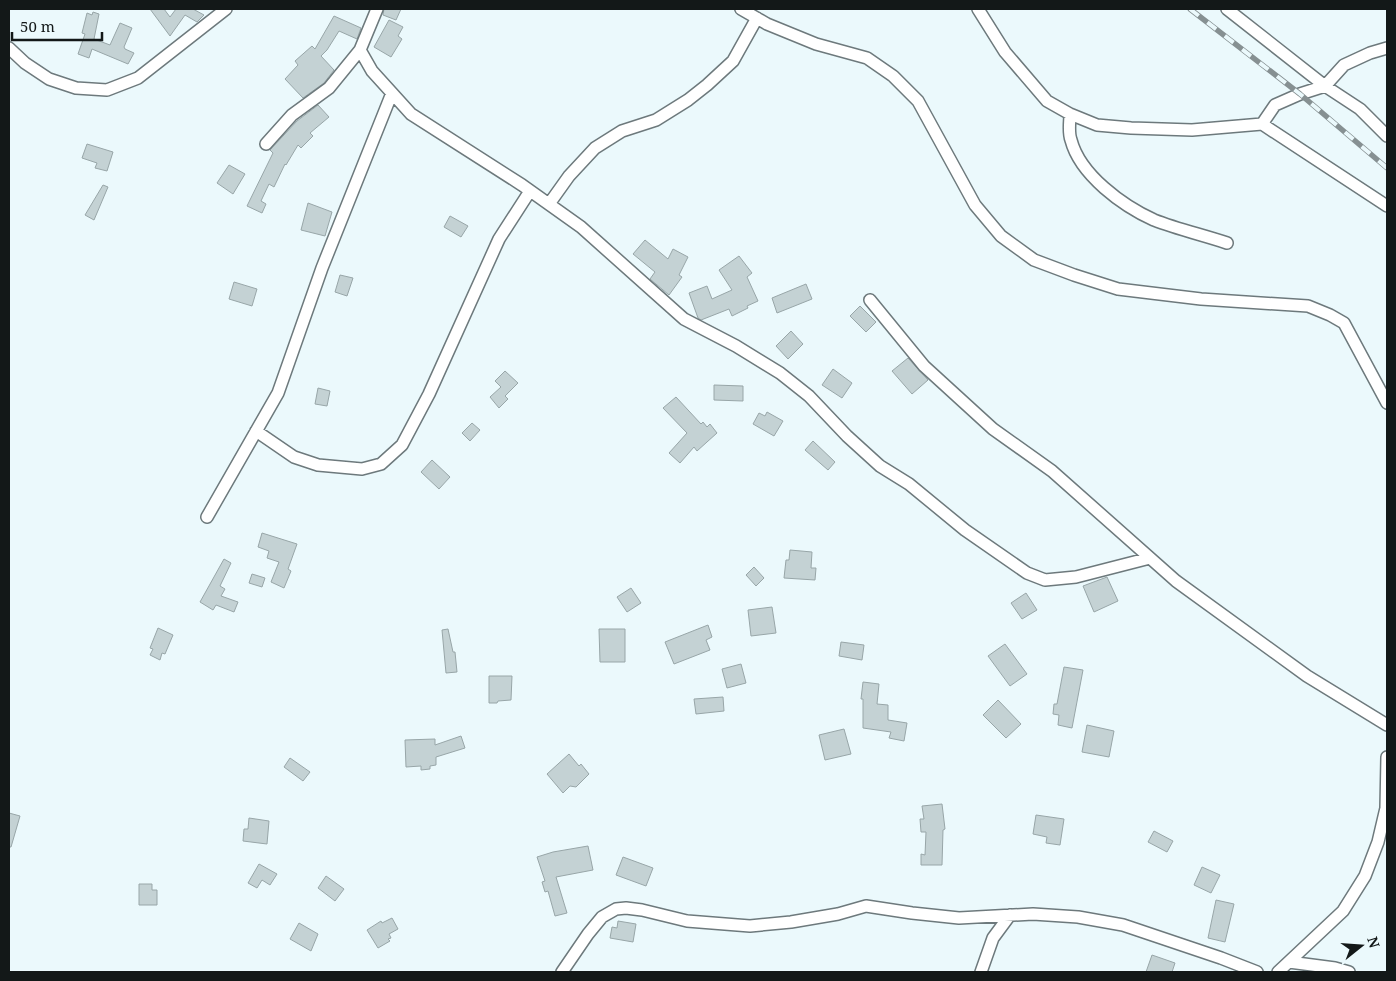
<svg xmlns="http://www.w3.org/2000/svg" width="1396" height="981" font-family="'Noto Serif',serif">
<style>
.building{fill:#c4d2d4;stroke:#98a6a8}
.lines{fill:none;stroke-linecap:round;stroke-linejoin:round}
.minor-casing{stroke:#6d797c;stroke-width:14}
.minor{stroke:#fff;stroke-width:11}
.rail-casing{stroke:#869092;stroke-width:5.5}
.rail{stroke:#ebf9fc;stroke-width:4;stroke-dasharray:11;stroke-linecap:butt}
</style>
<rect width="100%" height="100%" fill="#ebf9fc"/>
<path class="building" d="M150,9H164L170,17L176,9H175H193L204,15L197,22L185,15L170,36Z
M384,9H401L396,20L383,15Z
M93,12L99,14L94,39L110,45L120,23L132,28L124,47L125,49L134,53L128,64L92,49L89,58L78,54L85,34L82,33L87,13L92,15Z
M334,16L361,28L357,39L339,31L327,50L321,56L334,70L324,83L303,98L285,79L298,65L295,61L312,46L315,49Z
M389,20L403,27L398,36L402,39L391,57L374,47Z
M318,105L329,117L310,133L313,136L301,148L298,145L286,165L285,164L274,187L269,184L261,201L266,204L262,213L247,206L273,153L270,150L297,121Z
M87,144L113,152L107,171L95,168L97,163L82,158Z
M229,165L245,174L233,194L217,183Z
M103,185L108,187L94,220L85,215Z
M308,203L332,212L325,236L301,230Z
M450,216L468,226L461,237L444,227Z
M645,240L668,259L673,249L688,257L679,275L682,277L669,295L650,279L655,272L633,254Z
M739,256L752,273L747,277L758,301L747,306L748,308L732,316L729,309L701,320L698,318L689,293L707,286L712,299L732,290L719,270Z
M340,275L353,278L347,296L335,292Z
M234,282L257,289L252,306L229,299Z
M806,284L812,299L777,313L772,298Z
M860,306L876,322L866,332L850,316Z
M791,331L803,344L788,359L776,346Z
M908,358L928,380L912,394L892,371Z
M833,369L852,383L842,398L822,385Z
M505,371L518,383L505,396L508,399L499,408L490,397L501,387L495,381Z
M714,385L743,386V401L714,400Z
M318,388L330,391L327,406L315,404Z
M676,397L701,424L703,422L707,427L710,424L717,433L697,451L694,447L680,463L669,453L687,433L663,408Z
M767,412L783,421L774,436L753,424L759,413L765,416Z
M472,423L480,430L470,441L462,433Z
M813,441L835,462L828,470L805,450Z
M432,460L450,477L439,489L421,472Z
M262,533L297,544L288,569L291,571L284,588L271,582L279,562L267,558L269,551L258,547Z
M790,550L812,552L811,568H816L815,580L784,578L786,560H789Z
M224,559L231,563L220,586L225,589L221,596L238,602L234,612L216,605L213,610L200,602Z
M754,567L764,578L756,586L746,575Z
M252,574L265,578L262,587L249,583Z
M1107,577L1118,601L1094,612L1083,586Z
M631,588L641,603L627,612L617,597Z
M1026,593L1037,610L1022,619L1011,603Z
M772,607L776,633L751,636L748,610Z
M708,625L712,637L706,640L710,650L674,664L665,642Z
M158,628L173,635L165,654L162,653L160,660L150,655L153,649L150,648Z
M448,629L453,652H455L457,672L446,673L442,630Z
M599,629H625V662H600Z
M841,642L864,645L862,660L839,656Z
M1005,644L1027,674L1010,686L988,656Z
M741,664L746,683L727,688L722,669Z
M1064,667L1083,670L1072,728L1058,725L1059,715L1053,714L1054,704H1057Z
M489,676H512L511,700L498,701L497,703H489Z
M863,682L879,684L877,704L888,705V720L907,723L904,741L889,738L891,732L863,728V699H861Z
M723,697L724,711L696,714L694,699Z
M998,700L1021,724L1006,738L983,715Z
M1087,725L1114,731L1109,757L1082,752Z
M844,729L851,754L825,760L819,735Z
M461,736L465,748L436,757V765L430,766V769L421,770V766L406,767L405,740L435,739V745Z
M569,754L579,766L581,764L589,774L576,787L570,786L563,793L547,774Z
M290,758L310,772L303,781L284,767Z
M942,804L945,829L943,830L942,865H921V854L925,855L926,832H921L920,819H924L922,806Z
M9,813L20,816L11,847H9Z
M1036,815L1064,819L1060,845L1046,843L1047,837L1033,834Z
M249,818L269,821L267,844L243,841L244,829H248Z
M1154,831L1173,841L1167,852L1148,842Z
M588,846L593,870L556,877L567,913L555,916L548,891L545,892L542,882L545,881L537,857L553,852Z
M623,857L653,868L646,886L616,875Z
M259,864L277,874L270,885L262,880L257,888L248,883Z
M1202,867L1220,875L1211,893L1194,885Z
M326,876L344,889L335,901L318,888Z
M139,884H152V890H157V905H139Z
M1216,900L1234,904L1225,942L1208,938Z
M392,918L398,929L389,934L391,938L388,939L390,941L378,948L367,930L381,921L382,923Z
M618,921L636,924L633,942L610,938L612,927L617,928Z
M299,923L318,934L311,951L290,939Z
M1152,955L1175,963L1172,972H1146Z"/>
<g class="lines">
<defs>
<path id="minor" d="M377,9L360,50L372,71L411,114L522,185L581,227L684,319L736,346L780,373L809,396L847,436L880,466L909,484L965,530L1027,573L1045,580L1076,577L1150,558
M741,9L767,24L816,44L867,58L893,76L918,101L975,205L1001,236L1034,260L1074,275L1118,289L1201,299L1308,306L1330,315L1344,323L1387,403
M978,9L1005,52L1047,101L1070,114L1097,125L1131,128L1192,130L1262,124L1275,105L1300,94L1325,86L1344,65L1370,53L1387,48
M1227,9L1325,86L1360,109L1387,136
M9,48L25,63L49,79L76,88L107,90L138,78L226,9
M1070,114C1070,122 1068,132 1071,140C1080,175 1123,206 1154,220C1177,229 1203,235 1227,243
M1262,124L1387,206
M266,144L292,115L329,88L360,50
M549,204L569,176L595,148L622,131L656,120L688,100L707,85L733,61L757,18
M870,300L924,366L993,429L1052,471L1176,581L1307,676L1387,725
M256,431L294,457L318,465L362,469L381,464L402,445L429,394L499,239L530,191
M207,517L278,393L322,268L392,93
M1289,962L1335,968L1349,972
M562,972L588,934L602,917L616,909L626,908L642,910L687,921L750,926L791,922L838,914L866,906L912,913L959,918L1033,914L1078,917L1123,925L1221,958L1257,972
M981,972L993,938L1010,915
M1278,972L1343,911L1365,876L1378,842L1386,808L1387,757"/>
</defs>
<use href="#minor" class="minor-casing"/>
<use href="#minor" class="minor"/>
<defs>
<path id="rail" d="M1190,9L1300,94L1387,168"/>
</defs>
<use href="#rail" class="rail-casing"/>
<use href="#rail" class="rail"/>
</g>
<rect width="1396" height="981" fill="none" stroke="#131818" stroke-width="20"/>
<g transform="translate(1361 946) rotate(73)" stroke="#ebf9fc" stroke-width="4" paint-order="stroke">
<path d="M0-4L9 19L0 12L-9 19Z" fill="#131818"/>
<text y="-8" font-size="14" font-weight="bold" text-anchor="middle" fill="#131818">N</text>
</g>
<path d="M12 32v8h90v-8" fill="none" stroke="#131818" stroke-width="2.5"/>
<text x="20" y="32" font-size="15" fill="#131818" stroke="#ebf9fc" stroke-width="4" paint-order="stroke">50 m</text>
</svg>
